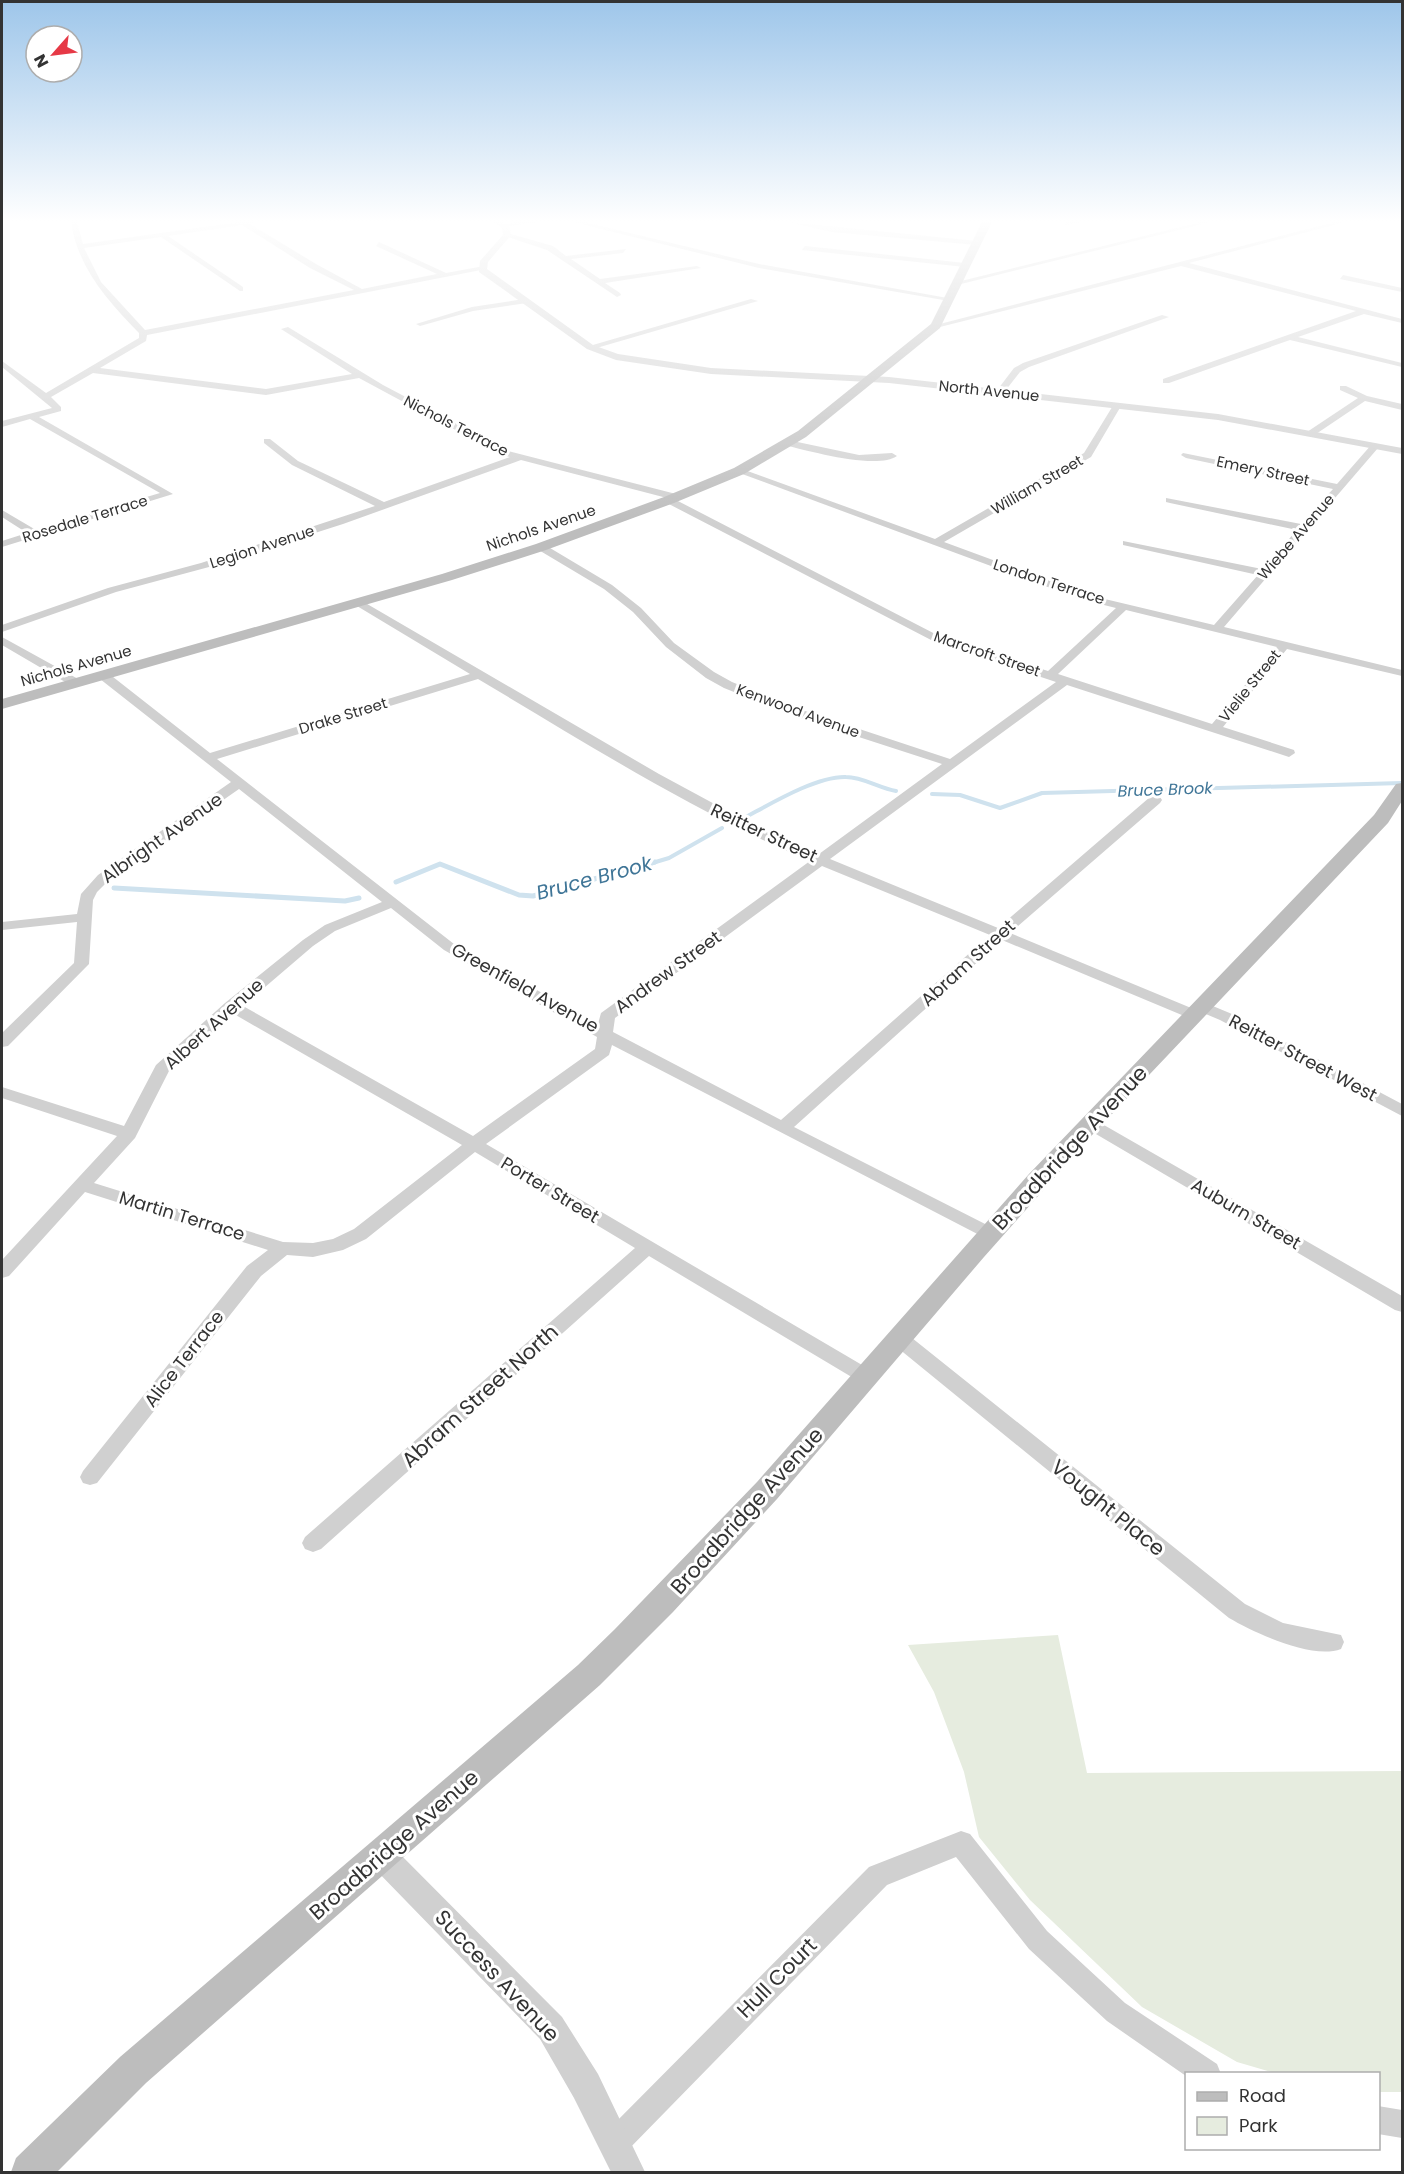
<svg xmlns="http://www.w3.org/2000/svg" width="1404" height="2174" font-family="Poppins,sans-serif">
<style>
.green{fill:#e6ecdf}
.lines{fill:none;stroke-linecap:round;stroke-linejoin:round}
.stream-far1{stroke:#cfe2ee;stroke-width:4}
.stream{stroke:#cfe2ee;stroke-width:5}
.minor{fill:#d0d0d0;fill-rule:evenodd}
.tertiary{fill:#d0d0d0;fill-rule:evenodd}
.secondary{fill:#bdbdbd;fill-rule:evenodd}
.labels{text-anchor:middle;stroke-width:6;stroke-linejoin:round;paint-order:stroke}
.far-street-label{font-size:15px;fill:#333;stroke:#fff}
.far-water-label{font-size:16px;font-style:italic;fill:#3f7597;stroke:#fff}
.street-label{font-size:18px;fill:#333;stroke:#fff}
.water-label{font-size:20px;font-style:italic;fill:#3f7597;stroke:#fff}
.near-street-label{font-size:21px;fill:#333;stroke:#fff}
</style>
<rect width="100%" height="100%" fill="#fff"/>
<path class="green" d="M1058,1635L1087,1773L1402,1771V2092H1379L1378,2074L1275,2073L1237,2062L1142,2007L1030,1900L979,1837L964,1772L934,1692L908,1645Z"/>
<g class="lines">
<path class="stream-far1" d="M932,794L960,795L1000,808L1042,793L1402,783
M746,817C772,803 817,776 846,777C863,777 879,788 896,791
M649,864L669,858L722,828"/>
<path class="stream" d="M396,882L440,864L519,895L533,896L655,862
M114,888L345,901L359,898"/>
<path class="minor" d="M71,222H77L83,244L239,222H254L250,224L316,264L362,289L437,274L376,246L379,242L446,273L484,266L481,270L147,335L146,341L100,368L266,389L352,374L281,329L288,327L383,385L508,451L680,495L681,497L676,500L941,637L1048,671L1116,608L1080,599L734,471L742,469L935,539L1084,453L1114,404H1120L1121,406L1091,457L944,542L1088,595L1214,625L1258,575L1123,545V541L1262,569L1297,530L1170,503L1166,502V498L1301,524L1333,489L1186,458L1181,455L1183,453L1337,484L1372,444H1378V448L1224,627L1402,670V676L1287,649L1223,727L1294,750L1295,753L1289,757L1067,685L830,859L998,928L1150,797H1160L1162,800L1160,803L1010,933L1196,1010L1194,1007L1196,1004H1208L1232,1014L1402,1104V1116L1220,1020L1201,1012L1203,1015L1201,1018H1189L1002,940L794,1127L995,1229L998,1234L995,1239L989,1240L612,1045L609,1055L486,1144L874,1372L877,1377L874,1382L867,1385L860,1382L649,1256L321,1549L313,1552L305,1549L302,1543L305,1537L635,1248L475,1152L366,1239L343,1250L313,1257L287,1255L261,1276L97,1483L90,1485L83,1483L80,1477L83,1471L247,1266L268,1250L85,1192L9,1276L2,1278V1260L117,1136L2,1098V1087L124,1126L156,1065L225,1003L303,940L325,925L382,902L239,789L110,879L97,892L93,900L89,964L8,1046L2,1047V1033L74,963L77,922L2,930V922L77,914L81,894L98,875L231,782L100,679V673H108L210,753L470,674L352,603L358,600L362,601L659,774L772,835L819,854L942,764L791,715L724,688L706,678L666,647L633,612L604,589L537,549V545H545L612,585L641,608L674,643L714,672L732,682L799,709L950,759L1056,682L933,641L665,502L664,500L667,498L521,460L343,524L209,567L116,592L2,632V625L108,588L201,563L375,506L292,465L264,443V439H270L298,461L384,502L510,457L502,455L359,378L266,395L93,373L51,397L61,407V411L39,417L173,494L2,547V541L27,533L2,517V510L36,530L160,493L30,419L2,427V421L52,408L2,367V361L46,393L139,338V333C107,300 78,268 71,222ZM242,225L310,268L354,290L145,330L101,282L84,248L161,237L240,291H243V287L168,236ZM1126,610L1277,647L1212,724L1058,674ZM478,679C586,743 694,812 810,861L601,1013L598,1024L454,944L217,759ZM822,866L990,935L781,1120L613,1032L615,1018ZM391,908L444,950L597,1037L595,1049L473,1136L243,1006L313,946L335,931ZM234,1014L462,1145L354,1229L333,1239L313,1243L283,1242L94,1183L135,1138L169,1071Z
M516,222H539L502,227L499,225Z
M573,222H584L759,264L953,299L949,301L759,268Z
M788,222L977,241L981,243L977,245L832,232Z
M1068,222H1082L1065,225V223Z
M1201,222H1211L957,285L953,283Z
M1335,222H1345L1189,263L1402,319V323L1364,314L1298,337L1402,363V367L1290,340L1169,383H1163V379L1356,311L1181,266L936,328L932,326Z
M507,233L553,246L566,256L626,249L623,253L571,259L600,279L697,266L701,268L605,283L620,293L621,295L617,297L547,250L505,236Z
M805,246L965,263L969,265L965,267L802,250Z
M1343,275L1402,288V292L1340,279Z
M524,299L528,301L527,303L473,311L420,326L416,324L472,307Z
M751,299L758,301L593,349L586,347Z
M1162,315L1169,317L1029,367L1020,372L1002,395L995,393L1014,368L1023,363Z
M1340,386H1346L1367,396L1402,404V410L1365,401L1313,436H1307V432L1358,398L1340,390Z
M788,440L859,455L892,453L897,456C877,470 808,451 785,445L783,443Z
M2,637L80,680L82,683L80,686H72L2,645Z
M1090,1117L1402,1296V1312L1395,1310L1084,1127L1082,1123L1084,1119Z
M900,1332L907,1334L1245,1604L1283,1623L1341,1635L1344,1642L1341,1649C1312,1660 1255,1633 1229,1618L893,1344L890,1339L893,1334Z
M961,1831L970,1834L1047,1931L1125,2003L1217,2064L1221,2074H1186V2076L1107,2021L1029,1949L956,1857L887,1885L624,2154L614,2158L604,2154L600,2144L604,2134L869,1867Z
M1378,2106L1402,2110V2138L1378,2134Z"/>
<path class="tertiary" d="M493,222H503L509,225L511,235L488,262L487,269L593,345L618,354L711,368L889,377L1218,414L1402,448V454L1218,420L889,383L711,374L616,360L587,349L479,272L480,261L503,235L502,228Z
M382,1842L392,1846L562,2017L598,2074L645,2172H611L574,2098L540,2039L372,1866L367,1856L372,1846Z"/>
<path class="secondary" d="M982,222H992L940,328L806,437L744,474L674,503L546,550L452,580L2,709V699L442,574L536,544L664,497L734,468L798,431L931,324Z
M1402,783V801L1388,823L1094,1133L984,1257L777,1499L673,1612L600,1685L146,2083L57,2172H11L16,2158L120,2057L578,1665L615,1629L757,1482L1029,1174L1374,815L1396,784Z"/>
</g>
<linearGradient id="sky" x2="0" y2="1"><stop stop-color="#9ec6ea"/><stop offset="0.42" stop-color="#fff"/><stop offset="1" stop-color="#fff" stop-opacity="0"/></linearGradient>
<rect width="1404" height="526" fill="url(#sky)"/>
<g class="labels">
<g class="far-street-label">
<text transform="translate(989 391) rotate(6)" y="5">North Avenue</text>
<text transform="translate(456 426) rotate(27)" y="5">Nichols Terrace</text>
<text transform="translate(1263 471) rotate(12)" y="5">Emery Street</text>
<text transform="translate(1037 485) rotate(-30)" y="5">William Street</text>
<text transform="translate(85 519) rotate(-17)" y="5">Rosedale Terrace</text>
<text transform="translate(541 528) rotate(-19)" y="5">Nichols Avenue</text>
<text transform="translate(1296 537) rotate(-49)" y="5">Wiebe Avenue</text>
<text transform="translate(262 547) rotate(-18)" y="5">Legion Avenue</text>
<text transform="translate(1049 582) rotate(18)" y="5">London Terrace</text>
<text transform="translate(987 654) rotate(19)" y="5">Marcroft Street</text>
<text transform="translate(76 666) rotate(-16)" y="5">Nichols Avenue</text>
<text transform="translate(1250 686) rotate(-51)" y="5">Vielie Street</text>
<text transform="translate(798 711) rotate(20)" y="5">Kenwood Avenue</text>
<text transform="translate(343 716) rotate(-17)" y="5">Drake Street</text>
</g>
<g class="far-water-label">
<text transform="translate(1165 789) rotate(-2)" y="6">Bruce Brook</text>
</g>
<g class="street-label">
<text transform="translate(764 833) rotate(25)" y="6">Reitter Street</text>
<text transform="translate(162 838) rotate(-35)" y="6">Albright Avenue</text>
<text transform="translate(968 963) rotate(-42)" y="6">Abram Street</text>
<text transform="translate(668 972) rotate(-36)" y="6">Andrew Street</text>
<text transform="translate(525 988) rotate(29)" y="6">Greenfield Avenue</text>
<text transform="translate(214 1024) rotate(-42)" y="6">Albert Avenue</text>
<text transform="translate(1303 1058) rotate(28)" y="6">Reitter Street West</text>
<text transform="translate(550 1190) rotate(31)" y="6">Porter Street</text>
<text transform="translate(1246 1214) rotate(30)" y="6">Auburn Street</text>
<text transform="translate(182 1216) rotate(17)" y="6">Martin Terrace</text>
<text transform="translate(184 1359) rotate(-52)" y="6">Alice Terrace</text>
</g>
<g class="water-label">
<text transform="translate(594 878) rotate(-15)" y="7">Bruce Brook</text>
</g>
<g class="near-street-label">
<text transform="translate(1070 1148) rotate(-47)" y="7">Broadbridge Avenue</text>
<text transform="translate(480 1396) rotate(-42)" y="7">Abram Street North</text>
<text transform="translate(1108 1508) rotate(39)" y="7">Vought Place</text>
<text transform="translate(747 1511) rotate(-48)" y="7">Broadbridge Avenue</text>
<text transform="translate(394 1845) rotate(-41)" y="7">Broadbridge Avenue</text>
<text transform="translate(497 1976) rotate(47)" y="7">Success Avenue</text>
<text transform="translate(777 1978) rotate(-45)" y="7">Hull Court</text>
</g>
</g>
<rect width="1404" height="2174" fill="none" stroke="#333333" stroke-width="6"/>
<rect x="1185" y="2072" width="195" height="78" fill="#ffffff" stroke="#adadad" stroke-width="1.5"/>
<rect x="1197" y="2092" width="30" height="9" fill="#bdbdbd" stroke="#adadad" stroke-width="1.5"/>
<text x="1239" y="2102" font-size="18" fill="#333333">Road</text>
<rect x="1197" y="2117" width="30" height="18" fill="#e6ecdf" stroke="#adadad" stroke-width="1.5"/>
<text x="1239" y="2132" font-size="18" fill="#333333">Park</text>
<g transform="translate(54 54) rotate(242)"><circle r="28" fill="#ffffff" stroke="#adadad" stroke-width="1.5"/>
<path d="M0-4.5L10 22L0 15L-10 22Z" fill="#e63946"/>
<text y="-9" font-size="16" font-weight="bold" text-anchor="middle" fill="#333333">N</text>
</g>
</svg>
